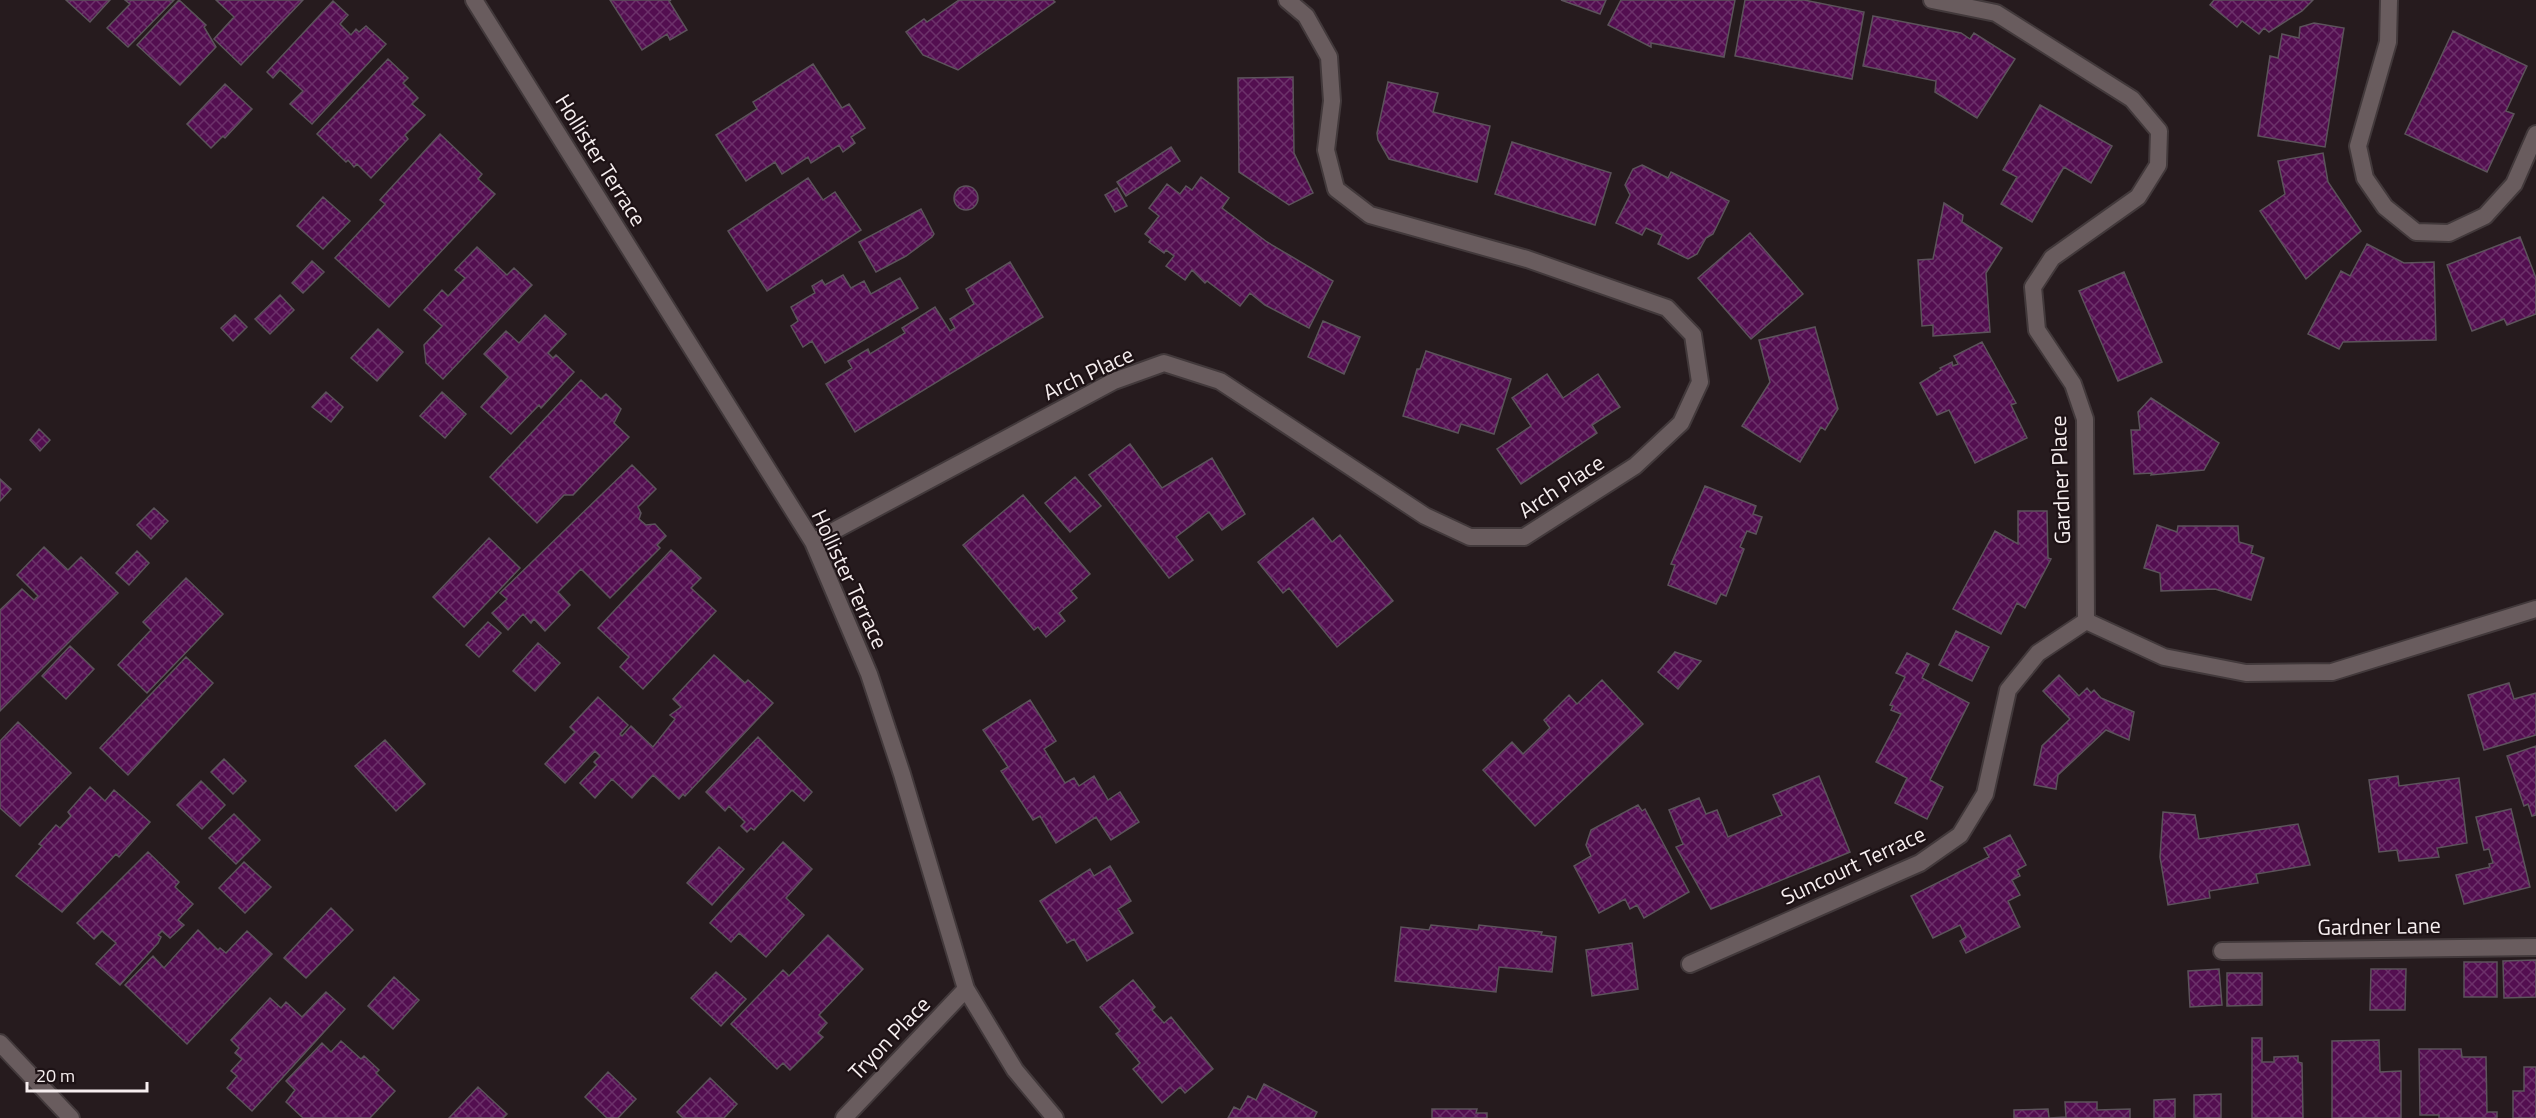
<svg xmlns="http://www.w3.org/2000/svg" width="2536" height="1118" font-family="'Titillium Web',sans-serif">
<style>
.building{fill:url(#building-cross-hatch);stroke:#5c535b;stroke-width:1.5}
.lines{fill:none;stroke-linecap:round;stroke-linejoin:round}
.minor-casing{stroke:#42393b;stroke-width:20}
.tertiary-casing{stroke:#42393b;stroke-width:20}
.minor{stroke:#695c5e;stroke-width:16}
.tertiary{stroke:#695c5e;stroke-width:16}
.labels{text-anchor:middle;stroke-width:4.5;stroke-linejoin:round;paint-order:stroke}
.street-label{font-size:22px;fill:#f6eeef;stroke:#1d1215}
</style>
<defs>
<pattern id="building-cross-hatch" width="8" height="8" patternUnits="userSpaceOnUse" patternTransform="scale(1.5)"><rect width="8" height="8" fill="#530e50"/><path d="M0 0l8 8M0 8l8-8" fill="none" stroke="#6c316a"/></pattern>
</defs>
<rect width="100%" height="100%" fill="#261b1e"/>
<path class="building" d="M66,0H110L90,22Z
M125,0H174L128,47L107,28L130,4Z
M179,0L206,25L204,27L216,47L180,85L137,45Z
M216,0H303L241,65L214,39L234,17Z
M610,0H671L669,1L687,30L670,40L667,34L642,50Z
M959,0H1053L1055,2L958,70L923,55L906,32L924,19L927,22Z
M1561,0H1606L1600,14Z
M1621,0H1735L1724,57L1651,43V47L1608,25Z
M1745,0H1804L1864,12L1852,79L1735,56Z
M2214,0H2313L2302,11L2269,32L2264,28L2259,34L2242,21L2237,27L2210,5Z
M333,1L348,15L340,24L351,35L356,29L359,32L366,26L386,44L312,124L290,104L303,91L280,70L273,78L267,72Z
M1873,16L1961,33L1970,39L1974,33L2015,59L1977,118L1935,92L1936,81L1863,66Z
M2314,23L2344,28L2325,147L2258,136L2270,56L2278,58L2282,34L2299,38L2300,27Z
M2453,31L2527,66L2506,111L2514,114L2487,172L2405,134Z
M388,59L408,78L403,83L418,98L412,104L425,115L405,135L408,139L371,178L357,164L354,167L348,160L346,162L317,134Z
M813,64L842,108L849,104L865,128L851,137L855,143L843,152L839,145L811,163L808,157L782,174L775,162L746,181L716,135L757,109L753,102Z
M1293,77L1294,153L1313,193L1289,205L1239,172L1238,78Z
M1388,82L1438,93L1433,112L1490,126L1477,182L1389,159L1378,140L1377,133Z
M225,84L252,109L225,138L223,136L211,148L187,124Z
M2040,105L2112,146L2091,183L2064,167L2032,222L2001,204L2017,177L2003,170Z
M440,134L482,174L478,179L495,194L389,307L335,258L385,204L380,200Z
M1512,142L1611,173L1595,225L1495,194Z
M1171,147L1180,161L1126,196L1117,182Z
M2323,153L2328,182L2361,231L2306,279L2260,211L2285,194L2278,161Z
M1642,165L1668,178L1671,172L1729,201L1713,234L1706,238L1697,254L1688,259L1658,244L1662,235L1646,228L1642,235L1616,223L1630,195L1625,185L1633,169Z
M1201,177L1229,198L1222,208L1267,242L1333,281L1309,328L1265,305L1250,293L1240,306L1207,281L1205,283L1192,270L1185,280L1166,266L1174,256L1166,250L1164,253L1149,242L1151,239L1145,234L1159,216L1149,208L1167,184L1180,194L1186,186L1192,190Z
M808,178L823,200L835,192L861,230L767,291L728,231Z
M954 198a12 12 0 1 1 24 0a12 12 0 1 1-24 0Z
M1117,188L1127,206L1115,212L1105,195Z
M323,197L350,221L323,249L297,226Z
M1944,203L1963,215L1962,222L2002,248L1986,273L1990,332L1933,336V325L1922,326L1918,260L1933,259Z
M921,209L934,234L932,237L906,256L876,272L859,242Z
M1750,233L1803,294L1751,339L1698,278Z
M2520,237L2536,278V314L2507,325L2504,319L2472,331L2447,265Z
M2367,244L2404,263L2434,262L2436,340L2343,342L2339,349L2308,334L2341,271L2350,276Z
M477,247L507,275L514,268L532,285L443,379L426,363L424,345L442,326L424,310L442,290L448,296L465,278L455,270Z
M312,261L324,272L303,293L292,283Z
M1010,262L1043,317L855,432L826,384L852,368L848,361L868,349L870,354L905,333L902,328L935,307L950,331L955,328L950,319L974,304L966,289Z
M2124,272L2162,362L2118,381L2079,291Z
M843,275L851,288L864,281L871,294L900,278L918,308L825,363L812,341L803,347L791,326L798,321L791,307L815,293L812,286L822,280L825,285Z
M280,295L294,310L270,334L255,319Z
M235,315L247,327L233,341L221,328Z
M545,315L566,334L548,353L553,358L556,355L574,372L541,408L539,405L511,434L481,407L508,377L484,354L506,331L519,343Z
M1323,321L1360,337L1344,374L1308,357Z
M1815,327L1838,409L1825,430L1821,427L1800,462L1742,426L1770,382L1759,340Z
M378,329L403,352L377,381L351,358Z
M1982,342L2016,403L2011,405L2027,438L1975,463L1949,410L1937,415L1920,383L1941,370L1940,368L1952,362L1953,366L1958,364L1954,356Z
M1426,351L1511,379L1494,434L1461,424L1458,433L1403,416L1417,369H1420Z
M1547,374L1563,398L1598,374L1620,407L1592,425L1597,433L1521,484L1497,449L1531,426L1512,398Z
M581,380L601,399L606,394L621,409L614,423L629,437L573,495H564L537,523L490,477Z
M326,392L343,407L331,422L312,407Z
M442,392L466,414L445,438L420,416Z
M2151,398L2219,443L2204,470L2151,475L2152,473L2134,474L2131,430H2140L2138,412Z
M39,429L50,440L40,451L30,440Z
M1130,444L1162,488L1212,458L1245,514L1222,530L1209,512L1176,537L1193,560L1169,578L1089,475Z
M632,465L656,489L638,507L641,513L639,519L646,525L655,524L666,536L657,545L660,548L610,598L581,569L558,592L570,605L545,631L534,619L531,623L523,614L508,630L492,613L507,599L500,593Z
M1075,477L1101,506L1070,532L1045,503Z
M0,479L11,489L0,501Z
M1705,486L1756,506L1753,514L1762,517L1756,534L1747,531L1740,547L1744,549L1726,596L1721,594L1716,604L1668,585L1675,565L1671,564Z
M1023,495L1090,574L1071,591L1077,598L1059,613L1065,621L1046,637L1038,627L1034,630L963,545Z
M154,508L168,521L151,539L137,525Z
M2018,511H2047L2048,558L2051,559L2025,608L2017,603L2001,634L1953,609L1995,531L2018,544Z
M1313,518L1332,542L1340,535L1393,601L1337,647L1289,588L1283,593L1258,562Z
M2157,525L2177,532L2178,526H2238L2239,542L2253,546L2251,553L2264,558L2251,600L2215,589L2161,591L2160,573L2144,568Z
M489,538L520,568L464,627L433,597Z
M44,547L68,570L81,557L118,593L0,711V610L22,589L34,600L38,596L17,575Z
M671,550L701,578L691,588L716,611L643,689L620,667L629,657L598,628Z
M137,551L149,563L129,585L116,573Z
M186,578L223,614L147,693L118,665L151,630L143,622Z
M488,622L501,633L479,657L466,645Z
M1956,631L1989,647L1972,681L1939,665Z
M538,643L560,663L535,691L513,671Z
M70,646L94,669L66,699L42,676Z
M1675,652L1701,661L1678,689L1658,672Z
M1907,653L1929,664L1922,678L1969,703L1930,780L1943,787L1927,819L1895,803L1907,778L1876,762L1901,714L1891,710L1893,706L1890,705L1905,677L1896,673Z
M714,655L745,683L748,680L773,703L685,796L683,794L679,799L653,775L632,798L612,779L595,798L580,783L597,765L594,762L600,756L595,751L565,783L545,764L575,732L570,727L598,697L628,725L620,734L622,736L631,726L653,747L675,719L670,715L681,707L673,699Z
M186,657L213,683L128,775L100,748Z
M2059,675L2079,696L2087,688L2091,693L2094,690L2101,698L2134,712L2129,740L2106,730L2058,775L2056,789L2034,785L2042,746L2070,719L2043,691Z
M1602,680L1643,724L1535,826L1483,770L1512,742L1523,754L1550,728L1544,720L1569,695L1577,704Z
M2509,683L2514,699L2536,693V735L2484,750L2468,695Z
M1030,700L1056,741L1044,749L1065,783L1074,778L1079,786L1094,776L1108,800L1120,792L1139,822L1111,840L1096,817L1056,843L1040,816L1033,820L1001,771L1008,767L983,730Z
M18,722L71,773L20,826L0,808V741Z
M758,737L812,792L804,801L792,790L754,830L751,828L747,832L741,826L745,822L729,806L725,811L706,792Z
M385,740L425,784L396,811L355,766Z
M2536,746V815L2532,816L2528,804L2524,806L2507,756Z
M224,759L246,781L233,794L211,772Z
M1819,776L1850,852L1711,909L1676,847L1683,844L1669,810L1699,798L1706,814L1717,810L1728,837L1782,815L1773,795Z
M2398,776L2399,786L2459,778L2467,843L2437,848L2439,857L2399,861L2397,850L2379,852L2369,780Z
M201,781L225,805L202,829L177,805Z
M90,787L105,801L114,790L150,822L119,857L116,854L62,912L16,876L42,846L39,844L56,825L60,828L71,816L68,812Z
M1638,805L1642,811L1645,809L1689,892L1644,918L1637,905L1630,909L1625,899L1599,913L1574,866L1591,856L1586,845L1591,830Z
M2511,809L2530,887L2464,904L2456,875L2490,867L2489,864L2493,863L2489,849L2484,850L2476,817Z
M2163,812L2195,815L2199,839L2298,824L2310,865L2256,874L2258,883L2209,891L2210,898L2168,905L2160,857Z
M234,814L260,840L236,864L209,838Z
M2010,835L2026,865L2017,870L2020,876L2012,880L2020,895L2008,901L2020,927L1966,953L1960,941L1966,937L1960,925L1933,938L1911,896L1989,857L1984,848Z
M783,842L812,869L786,898L804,915L766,957L739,933L731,942L710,923Z
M719,847L744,869L712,905L687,883Z
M148,852L179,882L175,887L193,904L178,920L184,925L170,938L162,931L158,935L161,937L158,943L120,985L96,964L116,943L102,931L94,939L77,923Z
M244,862L271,887L245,913L219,888Z
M1110,866L1131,901L1118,909L1133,933L1087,961L1074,939L1067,943L1040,901L1090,869L1094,876Z
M331,908L353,930L306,978L284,958Z
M1431,925L1478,930L1479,925L1542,932L1541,935L1556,937L1552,972L1499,967L1496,992L1395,981L1401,927L1429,930Z
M198,930L218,950L220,948L226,953L247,931L272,954L187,1044L125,985L153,956L164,968Z
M828,935L863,969L819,1015L827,1023L818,1033L823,1037L790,1070L783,1063L777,1069L731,1024L783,970L789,976Z
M1632,943L1638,989L1592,996L1586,950Z
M2536,960V997L2504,998L2503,961Z
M2464,962H2497V997H2464Z
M2219,969L2222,1005L2190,1007L2188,971Z
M2371,969H2406L2405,1010H2370Z
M716,972L746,999L721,1026L691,998Z
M2227,973H2262V1005L2227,1006Z
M394,977L419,1000L393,1029L368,1006Z
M1133,980L1155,1007L1152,1010L1164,1023L1171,1017L1213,1069L1185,1093L1180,1087L1162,1103L1133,1069L1140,1063L1116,1034L1120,1031L1100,1007Z
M326,992L345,1009L252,1111L227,1088L237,1076L231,1071L242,1059L235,1053L239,1048L231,1040L270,998L281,1008L286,1002L302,1017Z
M2252,1038H2262V1062H2274V1057L2298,1056V1062L2302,1063L2303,1118H2252Z
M2379,1040L2380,1072L2401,1071V1118H2332V1041Z
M341,1041L361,1059L364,1056L379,1070L376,1073L395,1091L370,1118H303L286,1102L295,1090L286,1081L322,1043L331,1052Z
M2419,1049H2461L2462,1057H2486L2487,1112H2497V1118H2439V1115H2420Z
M2524,1067H2536V1118H2513V1091H2524Z
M608,1072L636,1099L618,1118H607L585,1097Z
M710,1078L737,1104L724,1118H683L677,1112Z
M1264,1084L1317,1112L1314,1118H1228L1234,1107L1240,1110L1248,1096L1256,1100Z
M478,1087L507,1114L503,1118H449Z
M2221,1094V1118H2194V1095Z
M2175,1099V1118H2154V1100Z
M2065,1102H2097V1110L2130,1109V1118H2014V1110L2048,1109L2049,1118L2066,1117Z
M1432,1109H1477L1476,1113H1487V1118H1432Z"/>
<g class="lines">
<defs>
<path id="minor" d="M474,0L813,542L869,674L902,774L966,989L1015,1070L1055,1118
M1932,0L1996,13L2132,99L2159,131L2158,165L2138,197L2052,258L2033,287L2037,330L2073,384L2085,419L2086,621
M2389,0L2388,42L2358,146L2365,178L2385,207L2416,232L2449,233L2485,216L2514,184L2536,134
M813,542L1114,381L1164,363L1220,381L1425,516L1470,537H1524L1635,466L1681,423L1700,382L1693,335L1667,308L1527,259L1370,215L1336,189L1326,150L1332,101L1329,57L1306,16L1287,0
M2086,621L2164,657L2246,673L2332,672L2536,609
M2222,951L2536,947
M1690,964L1920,863L1960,835L1985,794L2008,690L2038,653L2086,621
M844,1118L966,989"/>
<path id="tertiary" d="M0,1043L71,1118"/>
</defs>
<use href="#minor" class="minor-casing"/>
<use href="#tertiary" class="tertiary-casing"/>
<use href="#minor" class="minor"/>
<use href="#tertiary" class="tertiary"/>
</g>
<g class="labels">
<g class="street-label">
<text transform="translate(601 160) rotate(58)" y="8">Hollister Terrace</text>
<text transform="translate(1088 373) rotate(-25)" y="8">Arch Place</text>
<text transform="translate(2060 480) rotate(-92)" y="8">Gardner Place</text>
<text transform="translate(1561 486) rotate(-33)" y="8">Arch Place</text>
<text transform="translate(850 579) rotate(65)" y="8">Hollister Terrace</text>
<text transform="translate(1853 865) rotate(-25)" y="8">Suncourt Terrace</text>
<text transform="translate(2379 926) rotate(-1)" y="8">Gardner Lane</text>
<text transform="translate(889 1038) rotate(-46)" y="8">Tryon Place</text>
</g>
</g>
<path d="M27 1082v9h120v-9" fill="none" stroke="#f6eeef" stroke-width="3"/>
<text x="36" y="1082" font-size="18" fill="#f6eeef" stroke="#1d1215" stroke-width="4.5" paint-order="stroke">20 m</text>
</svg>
